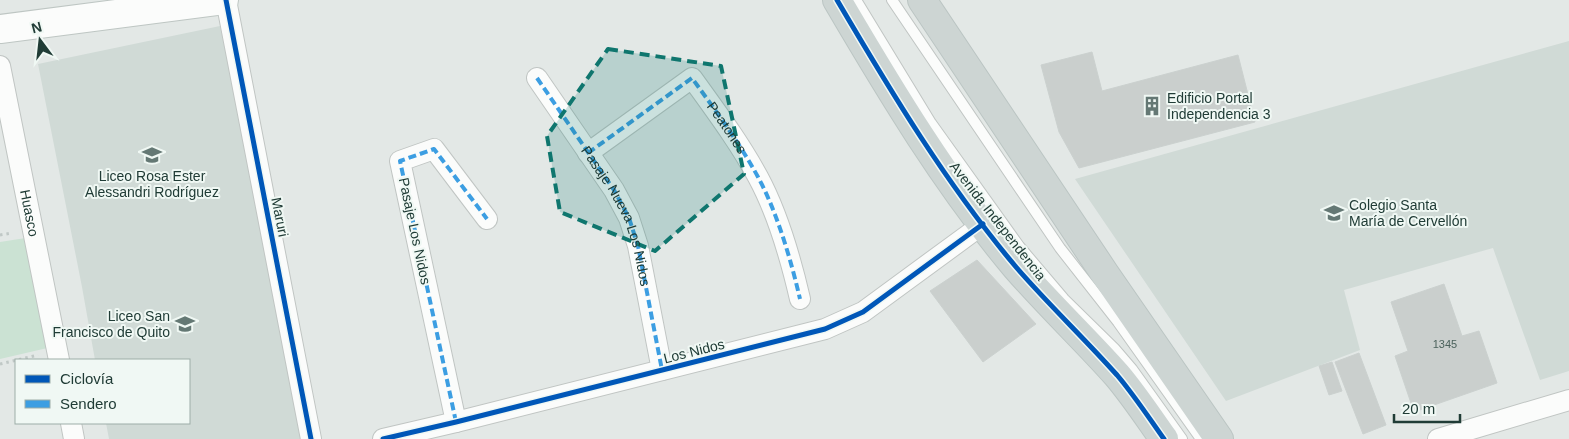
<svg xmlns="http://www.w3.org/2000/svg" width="1569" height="439" font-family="Helvetica,sans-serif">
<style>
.built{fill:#d0dad6}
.green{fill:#cbe2d3}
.building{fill:#cacfcd;stroke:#cbd1cf}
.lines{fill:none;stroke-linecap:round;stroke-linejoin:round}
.lane-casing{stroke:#c0c5c3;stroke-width:12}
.street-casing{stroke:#c0c5c3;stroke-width:22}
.secondary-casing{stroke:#bec6c3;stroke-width:30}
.primary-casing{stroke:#bbc5c3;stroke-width:30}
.path{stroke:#c0c8c6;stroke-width:3;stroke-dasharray:2.5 4;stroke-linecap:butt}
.lane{stroke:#fbfcfb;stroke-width:10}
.street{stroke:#fbfcfb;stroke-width:20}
.secondary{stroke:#fbfcfb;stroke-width:28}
.primary{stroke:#cdd5d3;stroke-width:28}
.quiet{stroke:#3c9ee2;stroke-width:4;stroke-dasharray:8 4;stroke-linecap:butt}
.cycleway-casing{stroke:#f0f8f4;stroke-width:8}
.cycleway{stroke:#0057b8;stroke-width:5}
.marked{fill:#0f766e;fill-opacity:0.2;stroke:#0f766e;stroke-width:4;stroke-dasharray:10 6;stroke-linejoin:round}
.labels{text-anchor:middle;stroke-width:4;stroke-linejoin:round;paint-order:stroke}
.number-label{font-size:11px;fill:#4b625c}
.poi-label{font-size:14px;fill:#203c36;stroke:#f0f8f4;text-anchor:start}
.street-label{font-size:14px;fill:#203c36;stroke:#f0f8f4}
</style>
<rect width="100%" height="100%" fill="#e3e8e6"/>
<path class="built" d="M220,26L307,439H109L106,423H189V360H95L82,287L38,64Z
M1569,41V371L1540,380L1493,248L1344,290L1360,350L1226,401L1075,179Z"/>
<path class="green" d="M32,237L56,346L0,359V242Z"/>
<path class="building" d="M1092,52L1102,91L1238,55L1255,122L1079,168L1059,132L1041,65Z
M977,260L1036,324L983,362L930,291Z
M1444,284L1462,336L1479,331L1497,383L1414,412L1395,356L1408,351L1391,302Z
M1359,353L1386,425L1363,434L1335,362Z
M1332,362L1342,391L1329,395L1319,366Z"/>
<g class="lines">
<defs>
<path id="lane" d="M856,0L931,123L1019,246L1064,299L1114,348L1132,369L1182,439
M892,0L1060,248L1118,322L1201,439"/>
<g id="street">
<path d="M226,0L311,439"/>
<path id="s1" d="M0,66L59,360"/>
<path id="s2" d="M537,78L614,190L629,218L638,246L662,370"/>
<path d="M588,153L692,78C715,110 739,142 758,177C777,212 791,260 800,299"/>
<path d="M456,422L400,161L434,149L487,219"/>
<path d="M71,423L74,439"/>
<path d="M383,439L456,422L825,329L863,312L983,224"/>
<path d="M1438,439L1569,400"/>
</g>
<path id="secondary" d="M0,29L224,0"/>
<path id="primary" d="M837,0C891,92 947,185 1016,267C1048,304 1084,338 1117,375C1134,395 1149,418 1164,439
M922,0L1105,274L1219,439"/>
</defs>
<use href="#lane" class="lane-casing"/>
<use href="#street" class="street-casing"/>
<use href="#secondary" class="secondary-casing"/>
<use href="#primary" class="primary-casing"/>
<path class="path" d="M0,235L12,233
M0,364L38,355"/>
<use href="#lane" class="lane"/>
<use href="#street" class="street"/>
<use href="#secondary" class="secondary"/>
<use href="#primary" class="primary"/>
<g class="quiet">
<path d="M537,78L614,190L629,218L638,246L662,370"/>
<path id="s3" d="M588,153L692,78C715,110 739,142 758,177C777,212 791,260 800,299"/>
<path d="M456,422L400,161L434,149L487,219"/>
</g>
<defs>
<path id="cycleway" d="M226,0L311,439
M837,0C891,92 947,185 1016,267C1048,304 1084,338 1117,375C1134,395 1149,418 1164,439
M383,439L456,422L825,329L863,312L983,224"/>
</defs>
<use href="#cycleway" class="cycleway-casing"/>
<use href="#cycleway" class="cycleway"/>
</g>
<path class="marked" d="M608,49L721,66L744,174L655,251L560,212L547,136Z"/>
<defs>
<symbol id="building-bare" viewBox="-9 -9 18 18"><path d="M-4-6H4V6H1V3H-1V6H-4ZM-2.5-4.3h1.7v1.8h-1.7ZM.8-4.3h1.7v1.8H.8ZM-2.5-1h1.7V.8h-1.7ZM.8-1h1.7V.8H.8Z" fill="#647874" stroke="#f0f8f4" stroke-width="2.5" paint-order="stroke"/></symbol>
<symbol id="school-bare" viewBox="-9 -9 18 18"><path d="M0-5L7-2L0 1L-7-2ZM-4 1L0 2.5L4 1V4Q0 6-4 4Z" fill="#647874" stroke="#f0f8f4" stroke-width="2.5" paint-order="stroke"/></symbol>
</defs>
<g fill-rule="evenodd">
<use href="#building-bare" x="1138" y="92" width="28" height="28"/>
<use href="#school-bare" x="138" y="141" width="28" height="28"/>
<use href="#school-bare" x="1320" y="199" width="28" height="28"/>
<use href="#school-bare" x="171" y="310" width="28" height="28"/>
</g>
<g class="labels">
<g class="number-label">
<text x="1445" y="348">1345</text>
</g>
<g class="poi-label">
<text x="1167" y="103">Edificio Portal<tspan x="1167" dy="16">Independencia 3</tspan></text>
<text x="152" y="181" text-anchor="middle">Liceo Rosa Ester<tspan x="152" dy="16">Alessandri Rodríguez</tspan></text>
<text x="1349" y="210">Colegio Santa<tspan x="1349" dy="16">María de Cervellón</tspan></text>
<text x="170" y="321" text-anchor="end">Liceo San<tspan x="170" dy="16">Francisco de Quito</tspan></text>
</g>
<g class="street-label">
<text dy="5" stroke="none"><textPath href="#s3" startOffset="189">Peatones</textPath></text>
<text dy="5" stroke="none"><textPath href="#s1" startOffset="150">Huasco</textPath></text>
<text transform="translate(280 217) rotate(79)" y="5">Maruri</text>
<text dy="5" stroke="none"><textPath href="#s2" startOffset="161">Pasaje Nueva Los Nidos</textPath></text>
<text transform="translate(998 221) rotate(52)" y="5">Avenida Independencia</text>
<text transform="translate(415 231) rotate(78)" y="5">Pasaje Los Nidos</text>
<text transform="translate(694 351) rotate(-14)" y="5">Los Nidos</text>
</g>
</g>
<rect x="15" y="359" width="175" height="65" fill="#f0f8f4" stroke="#9dada8"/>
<rect x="25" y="375" width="25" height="8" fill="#0057b8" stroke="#9dada8"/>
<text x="60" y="384" font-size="15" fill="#203c36">Ciclovía</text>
<rect x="25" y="400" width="25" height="8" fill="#3c9ee2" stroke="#9dada8"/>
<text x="60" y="409" font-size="15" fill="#203c36">Sendero</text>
<g transform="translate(40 40) rotate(345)" stroke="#f0f8f4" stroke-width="4" paint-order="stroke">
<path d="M0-4L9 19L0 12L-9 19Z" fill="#203c36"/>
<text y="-8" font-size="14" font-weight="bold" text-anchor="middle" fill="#203c36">N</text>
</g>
<path d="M1394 414v8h66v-8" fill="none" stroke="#203c36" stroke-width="2.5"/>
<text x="1402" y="414" font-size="15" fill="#203c36" stroke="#f0f8f4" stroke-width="4" paint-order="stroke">20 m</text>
</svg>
